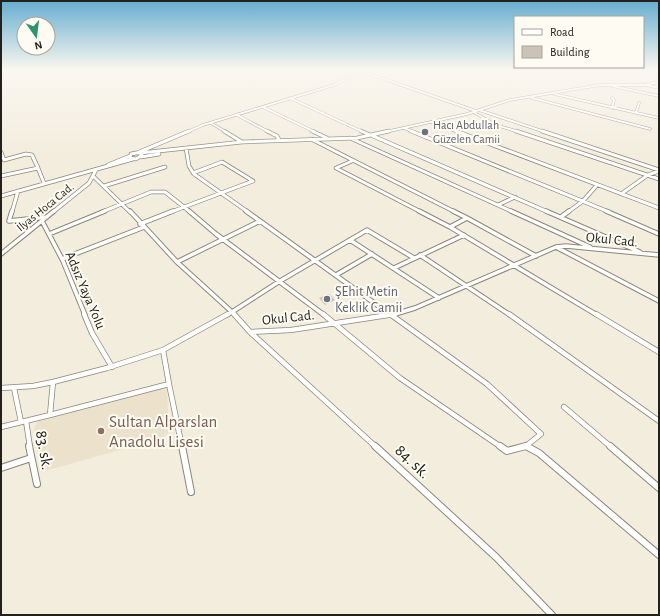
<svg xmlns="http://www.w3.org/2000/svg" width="660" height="616" font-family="'Alegreya Sans',sans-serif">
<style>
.built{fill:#ece2cc}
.building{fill:#cac4b6}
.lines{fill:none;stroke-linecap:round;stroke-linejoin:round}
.street-far4-casing{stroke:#8c8679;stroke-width:3}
.street-far3-casing{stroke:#8c8679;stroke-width:4.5}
.street-far2-casing{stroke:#8c8679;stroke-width:5.5}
.street-far1-casing{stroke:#8c8679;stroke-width:6}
.street-casing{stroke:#8c8679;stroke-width:8}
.street-far4{stroke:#fff;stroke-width:2}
.street-far3{stroke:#fff;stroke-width:3}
.street-far2{stroke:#fff;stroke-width:3.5}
.street-far1{stroke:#fff;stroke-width:4.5}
.street{stroke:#fff;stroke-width:6}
.worship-dot{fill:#6b7280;stroke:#fefbf2;stroke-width:1.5}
.education-dot{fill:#8d6e63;stroke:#fefbf2;stroke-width:1.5}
.labels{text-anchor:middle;stroke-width:4;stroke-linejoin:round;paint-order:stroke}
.far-worship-label{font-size:12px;fill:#5b616d;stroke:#fefbf2;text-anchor:start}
.far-street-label{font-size:12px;fill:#23211c;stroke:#fefbf2}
.street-label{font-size:14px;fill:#23211c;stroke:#fefbf2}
.worship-label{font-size:14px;fill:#5b616d;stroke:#fefbf2;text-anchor:start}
.near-education-label{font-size:17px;fill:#785e54;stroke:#fefbf2;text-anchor:start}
.near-street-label{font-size:17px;fill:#23211c;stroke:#fefbf2}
</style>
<rect width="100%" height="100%" fill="#f3edde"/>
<path class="built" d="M164,388L167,390L169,432L163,438L45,471L34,429L37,422Z"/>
<path class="building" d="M329,294L335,300L325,305L319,298Z"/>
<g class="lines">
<defs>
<path id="street-far4" d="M377,69L392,73
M361,71L476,111L475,113L496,125L519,132
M646,85L659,88
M612,86L659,96
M554,94L659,118
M290,98L363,132
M532,98L650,129
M612,98L614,100L612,108
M263,107L315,132
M479,110L545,132
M636,113L639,103
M237,115L269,132
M432,122L458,132
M211,123L226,132
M404,128L414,132
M187,132L203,125L334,85L365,69
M385,132L467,114L510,100L600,85H643L659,82"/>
<path id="street-far3" d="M224,131L242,142
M267,131L277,136L279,140
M312,131L327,138
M361,131L370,135
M411,131L609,212
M456,131L659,208
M516,131L659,179
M542,131L659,170
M373,136L548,212
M350,138L513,212
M311,139L455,212
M186,148L189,166L194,174L248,212
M1,152L4,160L26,154L32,155L38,168
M136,153H141L142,155L136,159L130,158L131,154Z
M137,153L189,131
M140,153L242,142L357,138L389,131
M141,157L159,154
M352,161L336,168L421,212
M108,165L130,156
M1,176L38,168L44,183
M94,177L130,212
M104,186L165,167
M621,194L648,175L659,171
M1,196L133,159
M498,205L515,197
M12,212L18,191
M53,212L89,183L96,170
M102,212L151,192H165L184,207L253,181L222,162L193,173
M171,212L184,207L190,212
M568,212L583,201L597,185"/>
<path id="street-far2" d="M12,211L9,221L47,217
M130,211L177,262L232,312L280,281L367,230L414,258
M189,211L216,234L324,315
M246,211L391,315
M419,211L450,227L597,315
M511,211L590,247
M546,211L640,252
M606,211L659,234
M561,217L569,211
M467,218L536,256
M42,221L63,261L85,315
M140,224L173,211
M450,227L467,218L453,211
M49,234L105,211
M350,240L439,298
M556,247L659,301
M1,254L54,211
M420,255L510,315
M62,259L144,227
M177,262L260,221
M394,268L464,235
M336,275L372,254
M227,315L232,312L235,315
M392,315L415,308L556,247L566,246L659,255"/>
<path id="street-far1" d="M84,314L92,333L112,367
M234,314L250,332L291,330L395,314
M323,314L400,378L501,447
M390,314L487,384L541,434L526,446L522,447
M509,314L659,421
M596,314L659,352
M250,332L376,447
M53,382L50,415L169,384L163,350
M169,384L182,447
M1,388L33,386L53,382L107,368L163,350L228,314
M14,388L21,422
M564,407L611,447
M26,421L30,447
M1,427L50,415
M526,446L528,447"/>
<path id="street" d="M29,446L37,484
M182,446L191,492
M375,446L496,557L552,615
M500,446L507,451L526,446
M526,446L539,453L659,555
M610,446L659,488
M1,468L31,458"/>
</defs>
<use href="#street-far4" class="street-far4-casing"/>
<use href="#street-far3" class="street-far3-casing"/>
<use href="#street-far2" class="street-far2-casing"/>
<use href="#street-far1" class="street-far1-casing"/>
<use href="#street" class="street-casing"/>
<use href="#street-far4" class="street-far4"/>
<use href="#street-far3" class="street-far3"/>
<use href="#street-far2" class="street-far2"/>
<use href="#street-far1" class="street-far1"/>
<use href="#street" class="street"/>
</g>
<linearGradient id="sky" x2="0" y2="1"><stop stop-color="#65adcf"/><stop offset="0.45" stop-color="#faf7f0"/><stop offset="1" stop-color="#faf7f0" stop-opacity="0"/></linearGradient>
<rect width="660" height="155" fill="url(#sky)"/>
<g class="worship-dot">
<circle cx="425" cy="132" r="4"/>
<circle cx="327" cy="299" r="4"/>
</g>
<circle class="education-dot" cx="101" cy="431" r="4"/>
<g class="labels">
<g class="far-worship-label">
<text x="433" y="129">Hacı Abdullah<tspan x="433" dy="14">Güzelen Camii</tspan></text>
</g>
<g class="far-street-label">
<text transform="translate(45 207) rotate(-39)" y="4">İlyas Hoca Cad.</text>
</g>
<g class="street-label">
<text transform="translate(612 239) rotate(6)" y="5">Okul Cad.</text>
<text transform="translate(86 290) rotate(67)" y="5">Adsız Yaya Yolu</text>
<text transform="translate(288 317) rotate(-6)" y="5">Okul Cad.</text>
</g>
<g class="worship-label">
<text x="335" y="296">ŞEhit Metin<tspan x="335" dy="16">Keklik Camii</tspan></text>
</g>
<g class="near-education-label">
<text x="109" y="427">Sultan Alparslan<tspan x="109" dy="20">Anadolu Lisesi</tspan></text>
</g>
<g class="near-street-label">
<text transform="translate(45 450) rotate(80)" y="6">83. sk.</text>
<text transform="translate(413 461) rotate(43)" y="6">84. sk.</text>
</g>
</g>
<rect width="660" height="616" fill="none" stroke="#23211c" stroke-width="4"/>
<rect x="514" y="16" width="130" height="52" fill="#fefbf2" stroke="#a6a49c"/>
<rect x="522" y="29" width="20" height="6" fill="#ffffff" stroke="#a6a49c"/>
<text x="550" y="36" font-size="12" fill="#23211c">Road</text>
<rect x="522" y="46" width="20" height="12" fill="#cac4b6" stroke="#a6a49c"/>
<text x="550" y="56" font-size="12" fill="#23211c">Building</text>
<g transform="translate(36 36) rotate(166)"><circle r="19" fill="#fefbf2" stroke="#a6a49c"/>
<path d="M0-3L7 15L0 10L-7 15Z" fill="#2f936f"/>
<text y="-6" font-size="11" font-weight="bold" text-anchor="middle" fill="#23211c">N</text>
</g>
</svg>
